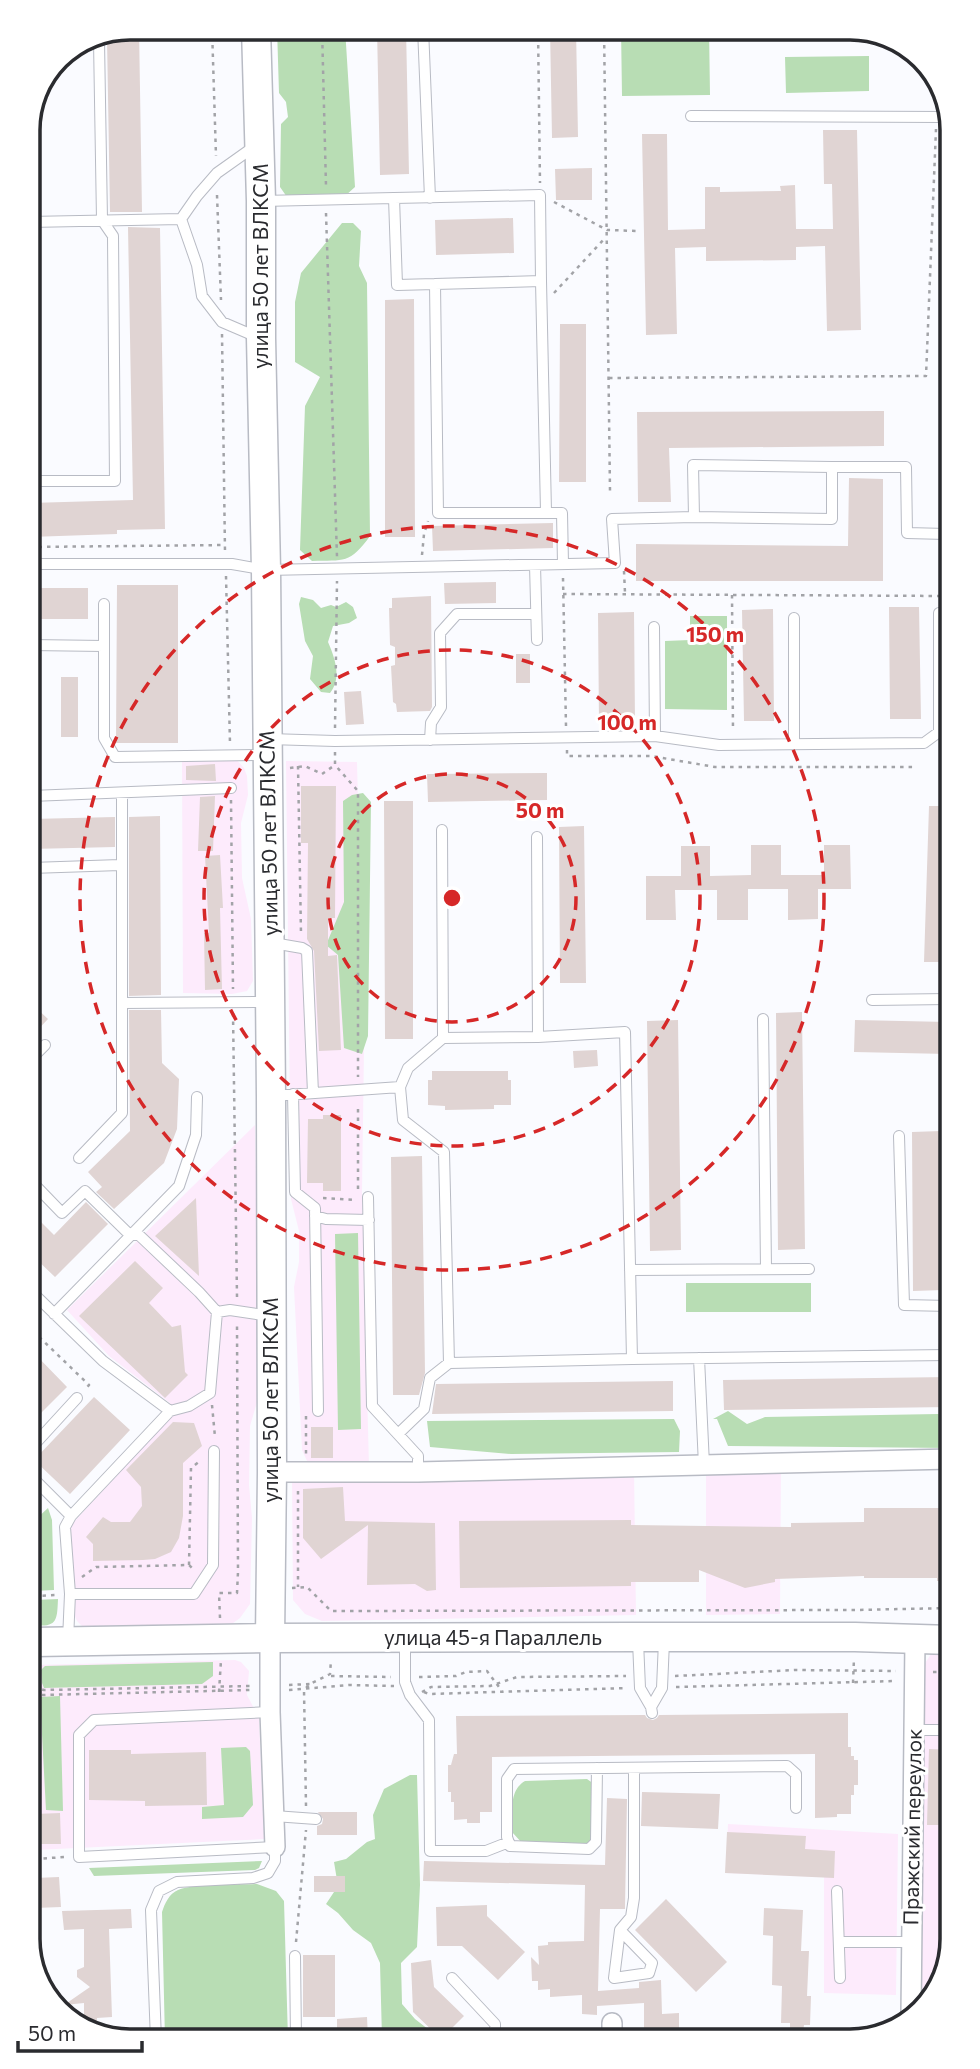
<svg xmlns="http://www.w3.org/2000/svg" width="980" height="2069" font-family="Commissioner,sans-serif">
<style>
.commercial{fill:#fdebfc}
.green{fill:#b8ddb4}
.building{fill:#e0d4d3}
.lines{fill:none;stroke-linecap:round;stroke-linejoin:round}
.lane-casing{stroke:#b8bbc4;stroke-width:12}
.street-casing{stroke:#b8bbc4;stroke-width:22}
.secondary-casing{stroke:#b8bbc4;stroke-width:31}
.path{stroke:#a2a3a7;stroke-width:2.5;stroke-dasharray:3.5 5;stroke-linecap:butt}
.lane{stroke:#fff;stroke-width:10}
.street{stroke:#fff;stroke-width:19}
.secondary{stroke:#fff;stroke-width:28}
.ring{fill:none;stroke:#d62828;stroke-width:3.5;stroke-dasharray:12 9}
.labels{text-anchor:middle;stroke-width:6;stroke-linejoin:round;paint-order:stroke}
.street-label{font-size:21px;fill:#2a2b2f;stroke:#fff}
.rim{fill:none;stroke:#2a2b2f;stroke-width:3.5}
.centre{fill:#d62828;stroke:#fff;stroke-width:3.5}
.ring-label{font-size:21px;text-anchor:middle;font-weight:bold;fill:#d62828;stroke:#fff;stroke-width:6;stroke-linejoin:round;paint-order:stroke}
</style>
<rect width="100%" height="100%" fill="#fafbff"/>
<path class="commercial" d="M236,759L244,768L247,776L248,795L241,823L242,878L251,919L253,981L247,991L232,994L183,993L182,760Z
M286,761L357,762L364,1048L362,1192L369,1467L313,1465L307,1461L302,1450L294,1287L299,1262V1231L291,1199Z
M255,1125L260,1392L250,1426L249,1485L252,1518L250,1604L240,1618L229,1626L92,1628L83,1627L77,1621L73,1612L71,1525L172,1416L170,1403L109,1356L67,1310Z
M706,1468H781L780,1614L706,1615Z
M634,1469L636,1615L322,1621L305,1614L293,1600L292,1476Z
M939,1651H951L952,1939L935,1996L918,2009L924,1665L931,1654Z
M235,1660L241,1662L249,1671L247,1695L259,1718L264,1839L35,1850L34,1665Z
M728,1824L898,1834L896,1995L824,1993V1877L726,1873Z"/>
<path class="green" d="M277,28H345L355,187L345,196L287,197L280,187L281,124L288,117L286,102L279,93Z
M621,28H709L710,95L622,96Z
M869,56V91L786,93L785,57Z
M342,223H353L361,231L359,266L367,283L370,536C350,564 344,560 312,561L300,550L305,406L320,377L295,362V302L301,273Z
M301,597L313,600L321,608L331,605L336,607L346,602L353,607L357,618L349,623L333,626L328,642C335,658 342,678 330,693L321,692L310,679L313,656L305,641L299,604Z
M690,616H727V710L665,709V641L690,640Z
M363,793L371,802L368,1036L362,1054L344,1048L338,955L326,945L344,902L343,801L352,795Z
M358,1233L361,1429L338,1430L335,1234Z
M686,1283H811V1312H686Z
M728,1411L747,1424L765,1417L938,1414L950,1419V1448L728,1446L717,1419H713Z
M674,1419L680,1431L679,1452L511,1454L430,1447L427,1421Z
M48,1508L52,1520L54,1590L34,1591V1521Z
M58,1599C57,1619 58,1628 34,1625V1600Z
M213,1662V1676L202,1684L44,1688L42,1683L41,1670L45,1666Z
M60,1696L63,1811L46,1810L40,1697Z
M246,1747L250,1751L253,1805L243,1817L202,1819V1807L224,1805L221,1748Z
M410,1775H417L420,1885L417,1947L401,1963L402,2004L415,2019L433,2033V2038H382L380,1963L371,1943L353,1930L338,1913L326,1904L338,1886L334,1862L346,1859L367,1842L375,1839L373,1815L384,1789Z
M587,1779L594,1784L593,1837L587,1845L522,1843L512,1832C513,1813 508,1791 525,1781Z
M262,1861L259,1868L255,1870L94,1876L89,1868Z
M257,1884L276,1891L284,1901L288,2039L165,2040L162,1912C165,1903 169,1894 178,1890C195,1883 237,1885 257,1884Z"/>
<path class="building" d="M130,28H139L142,212H110L107,38Z
M377,28H406L409,174L380,175Z
M550,28H576L578,137L552,138Z
M823,130H857L861,330L827,331L825,246L796,247V260L706,261V247L675,248L677,334L646,335L642,134H667L668,230L705,229V187H720V192L781,191L780,186L795,185L796,229H833L832,184H824Z
M592,168V200H556L555,169Z
M513,218L514,253L436,255L435,220Z
M128,227L160,228L165,529L117,530V534L30,537V503L133,500Z
M414,299L415,537H385V300Z
M560,324H586V482H559Z
M884,411V446L669,448L671,502H638L637,412Z
M849,478L883,479V581H636V544L848,546Z
M553,523V548L433,551L432,526Z
M496,582V603L445,604L444,583Z
M117,585H178V743H116Z
M40,588H88V619H39Z
M431,596L432,707L430,711L397,712L396,704L393,702L391,666L395,665V647L390,645L389,608H392V598Z
M889,607H919L921,719H890Z
M773,609L774,721H744L742,610Z
M634,612L635,723L599,724L598,613Z
M516,654H530V683H516Z
M61,677H78V737H61Z
M361,691L364,724L346,725L344,692Z
M215,764L216,781L186,780V766Z
M547,773V800L428,802L427,774Z
M301,786H336L335,918H328V956L337,955L341,1050L319,1051L314,951L307,939L308,843H301Z
M215,796L213,851H198L200,797Z
M384,801H413V1039H385Z
M929,806H947L948,962H924Z
M160,816L161,995L129,996V817Z
M115,817V847L31,849V819Z
M584,826L586,983H560L559,827Z
M751,845H781V875H824V845H850L851,889H818V919L788,920V889H748V920H717V890H675L676,920H646V876H681V846H710V876L751,875Z
M220,855L223,908H220L222,989L205,990L204,933H209L205,856Z
M32,1004L48,1019L32,1036Z
M129,1010H161L162,1063L179,1079L177,1129L164,1163L114,1209L96,1192L102,1187L88,1172L130,1131Z
M802,1012L805,1249L778,1250L776,1013Z
M678,1020L681,1250L650,1251L647,1021Z
M855,1020L948,1022V1054L854,1052Z
M597,1050L598,1066L574,1068L573,1051Z
M432,1071H508V1080H511V1105H494V1109L445,1110V1106L428,1105V1080H432Z
M323,1115H341V1191H323V1183H307L308,1119H323Z
M941,1131L943,1290L913,1291L912,1132Z
M422,1156L425,1373L419,1395H393L391,1157Z
M196,1198L199,1276L155,1236Z
M86,1202L108,1224L55,1277L33,1256V1214L54,1235Z
M135,1261L163,1288L149,1303L172,1327L181,1325L185,1372L188,1375L165,1398L79,1316Z
M33,1352L67,1387L33,1421Z
M950,1377V1407L724,1410L723,1380Z
M673,1381V1411L432,1414L436,1384Z
M94,1397L130,1430L70,1494L34,1460Z
M173,1422L194,1423L202,1446L183,1463V1516L179,1538L171,1552L155,1559L143,1560L93,1561V1544L86,1537L103,1517L111,1522H130L142,1506L141,1487L126,1470Z
M311,1427H333V1458H311Z
M343,1487L345,1521L435,1523L436,1590L427,1591L415,1584L367,1585L368,1525L321,1559L303,1538V1489Z
M864,1508H950L951,1581H937V1578H864V1576L775,1579V1582L745,1588L699,1570V1582H631V1586L460,1588L459,1521L631,1520V1525L791,1527V1523L864,1522Z
M848,1713V1747H851V1756H854V1760H858V1785H854V1795H851V1814H837V1817L815,1818V1754L492,1757V1812H480V1823H467V1819L454,1820V1802H451V1792H448V1765H451L454,1754H457L456,1716L645,1715L647,1718L653,1720L657,1718L659,1715Z
M929,1749L951,1750L952,1825H927Z
M89,1750H131V1754L206,1752L207,1805L145,1806V1801L89,1800Z
M642,1792L720,1794L718,1829L641,1826Z
M607,1798L627,1799L625,1907V1909H600L598,1991L639,1988V1982L661,1980L662,2014L679,2013V2035L644,2036V2003L597,2006V2015L582,2014V1995L550,1997V1989L538,1990V1981H532L531,1957L539,1965L538,1946L548,1945V1942L584,1941L585,1885L423,1881L424,1861L605,1865Z
M318,1812H357V1835H317V1826L322,1824L323,1819Z
M60,1813L61,1844H35V1814Z
M727,1832L806,1836L805,1849L835,1851L834,1878L725,1873Z
M940,1865H952V1939L941,1973H938Z
M314,1876H345V1892H314Z
M59,1877L61,1907L35,1908V1878Z
M666,1899L727,1962L696,1992L635,1930Z
M487,1905V1916L525,1952L498,1980L462,1946H437L436,1907Z
M764,1908L803,1910L801,1951H809L807,1996H811L810,2025H804L803,2032L790,2031V2023H781L782,1986L772,1985L773,1936L763,1935Z
M131,1909L132,1928L109,1929L112,2017L97,2018L96,2031L84,2027V2003L64,2005L90,1987L77,1977V1970L84,1967V1929L64,1930L62,1911Z
M303,1955H335V2017H303Z
M431,1960L434,1987L464,2016L442,2038H440L413,2012L411,1963Z
M367,2017L368,2038L337,2039V2019Z"/>
<g class="lines">
<defs>
<path id="lane" d="M423,28L430,198
M691,116L944,117
M394,198L540,195L541,281
M262,201L394,198L397,285L435,284L438,513H562L563,564
M181,219L197,196L217,173L255,146
M29,222L181,219L197,265L202,296L222,322L257,337
M435,284L541,281L546,512
M832,467H906L907,533L946,534
M30,481H115L113,236L102,220L99,41
M30,564H232L266,570L615,563L612,519L694,517L832,519V467L693,465L694,517
M535,565L537,640
M104,604V738L115,757L264,755
M794,618V744
M654,627L655,736
M30,645L104,646
M269,739L335,741L655,736L719,745L924,743L939,732V613
M430,740L431,723L441,707L440,633L457,614H536
M31,796L231,788
M442,830L443,1038L408,1068L400,1087L403,1120L444,1152L449,1363
M31,868L120,865
M273,943L302,948L307,951L313,1093
M872,1000L948,999
M122,1003L268,1002
M763,1019L766,1269
M443,1038L538,1037L537,837
M32,1058L45,1045
M293,1094L295,1192L315,1208L318,1411
M272,1096L400,1087
M899,1136L904,1305L949,1306
M79,1158L122,1113V793
M32,1182L62,1213L85,1191L130,1235H139L199,1292L217,1312L210,1393L189,1406L170,1411L103,1361L33,1293
M368,1197L372,1406L418,1456V1472
M315,1216L326,1219L369,1220
M630,1270L809,1269
M217,1312L230,1310L270,1316
M54,1314L179,1186L196,1135L197,1097
M699,1358L704,1465
M632,1359L948,1355
M398,1434L424,1409L430,1378L449,1363L632,1359L625,1032L538,1037
M33,1446L77,1398
M34,1479L71,1516L170,1411
M70,1594L65,1527L71,1516
M405,1639V1682L410,1695L429,1720L430,1851H486L509,1842
M68,1640L70,1594H194L213,1565L214,1451
M638,1641L640,1688L651,1707L652,1713
M651,1707L662,1688L664,1641
M915,1730H951
M597,1768L596,1842L589,1849L510,1846L507,1837V1779L514,1769L787,1766L796,1774V1808
M274,1816L316,1819
M837,1891L840,1978
M620,1930L652,1963L649,1973L614,1978L620,1930L631,1917L634,1898V1768
M839,1942H912
M295,1956L296,2039
M452,1978L495,2024V2037
M156,2040L151,1910L159,1891L177,1882L253,1878L268,1873L275,1861V1847L79,1857V1735L94,1720L270,1712"/>
<path id="street" d="M272,1472H418L950,1459
M270,1638V1712L275,1847
M911,2015L915,1639
M612,2023V2036"/>
<path id="secondary" d="M256,28L261,201V338L266,570L271,1096L272,1472L270,1638
M34,1642L270,1638L637,1637H855L951,1640"/>
</defs>
<use href="#lane" class="lane-casing"/>
<use href="#street" class="street-casing"/>
<use href="#secondary" class="secondary-casing"/>
<path class="path" d="M212,28L216,156
M322,28L326,186
M538,28L540,183
M604,28L610,491
M937,105L938,84
M217,195L221,300
M554,202L607,230L638,231
M326,213L337,557
M554,293L606,237
M222,334L225,552
M609,378L926,376L936,129
M30,547L225,545
M422,555L424,534L428,521
M624,571L625,593
M226,576L230,744
M563,578L566,726
M563,594L946,596
M732,595L733,731
M335,728L337,581
M567,750V756H651L715,767H917
M335,752V765L358,791V1077
M298,766L301,934
M290,768L305,766L322,774L335,765
M231,800L233,989
M233,1013L237,1297
M358,1189V1104
M323,1198L355,1200
M33,1331L89,1385L84,1390
M212,1405L215,1437
M306,1416V1454
M298,1491V1587
M189,1565L191,1468L200,1461
M82,1577L96,1567L189,1565L193,1569
M292,1588L307,1587L331,1611L855,1610L951,1608
M34,1596L57,1595
M220,1618L219,1593H237L238,1572L237,1325
M933,1672H951
M331,1676L391,1677
M675,1676L795,1670L896,1671
M419,1677L456,1676L466,1672L487,1671L502,1691
M853,1683L854,1658
M289,1685L310,1684
M34,1687L44,1690L251,1686
M676,1687L896,1681
M289,1690L349,1685L394,1686
M34,1692L42,1695L251,1690
M219,1692L221,1660
M422,1692L431,1687L490,1686L517,1677L626,1676
M424,1692L429,1694L627,1688
M306,1806L304,1690L310,1684L330,1674L331,1660
M35,1859L65,1857
M296,1942L306,1830"/>
<use href="#lane" class="lane"/>
<use href="#street" class="street"/>
<use href="#secondary" class="secondary"/>
</g>
<g class="ring">
<circle cx="452" cy="898" r="124"/>
<circle cx="452" cy="898" r="248"/>
<circle cx="452" cy="898" r="372"/>
</g>
<g class="labels">
<g class="street-label">
<text transform="translate(261 266) rotate(-90)" y="7">улица 50 лет ВЛКСМ</text>
<text transform="translate(269 833) rotate(-91)" y="7">улица 50 лет ВЛКСМ</text>
<text transform="translate(271 1400) rotate(-90)" y="7">улица 50 лет ВЛКСМ</text>
<text x="493" y="1645">улица 45-я Параллель</text>
<text transform="translate(913 1827) rotate(-89)" y="7">Пражский переулок</text>
</g>
</g>
<path d="M0 0H980V2069H0ZM130 40H850A90 90 0 0 1 940 130V1939A90 90 0 0 1 850 2029H130A90 90 0 0 1 40 1939V130A90 90 0 0 1 130 40Z" fill="#fff" fill-rule="evenodd"/>
<path class="rim" d="M130 40H850A90 90 0 0 1 940 130V1939A90 90 0 0 1 850 2029H130A90 90 0 0 1 40 1939V130A90 90 0 0 1 130 40Z"/>
<circle cx="452" cy="898" r="10" class="centre"/>
<g class="ring-label">
<text x="715" y="642">150 m</text>
<text x="627" y="730">100 m</text>
<text x="540" y="818">50 m</text>
</g>
<path d="M18 2041v10h124v-10" fill="none" stroke="#2a2b2f" stroke-width="3.5"/>
<text x="28" y="2041" font-size="21" fill="#2a2b2f" stroke="#ffffff" stroke-width="5" paint-order="stroke">50 m</text>
</svg>
